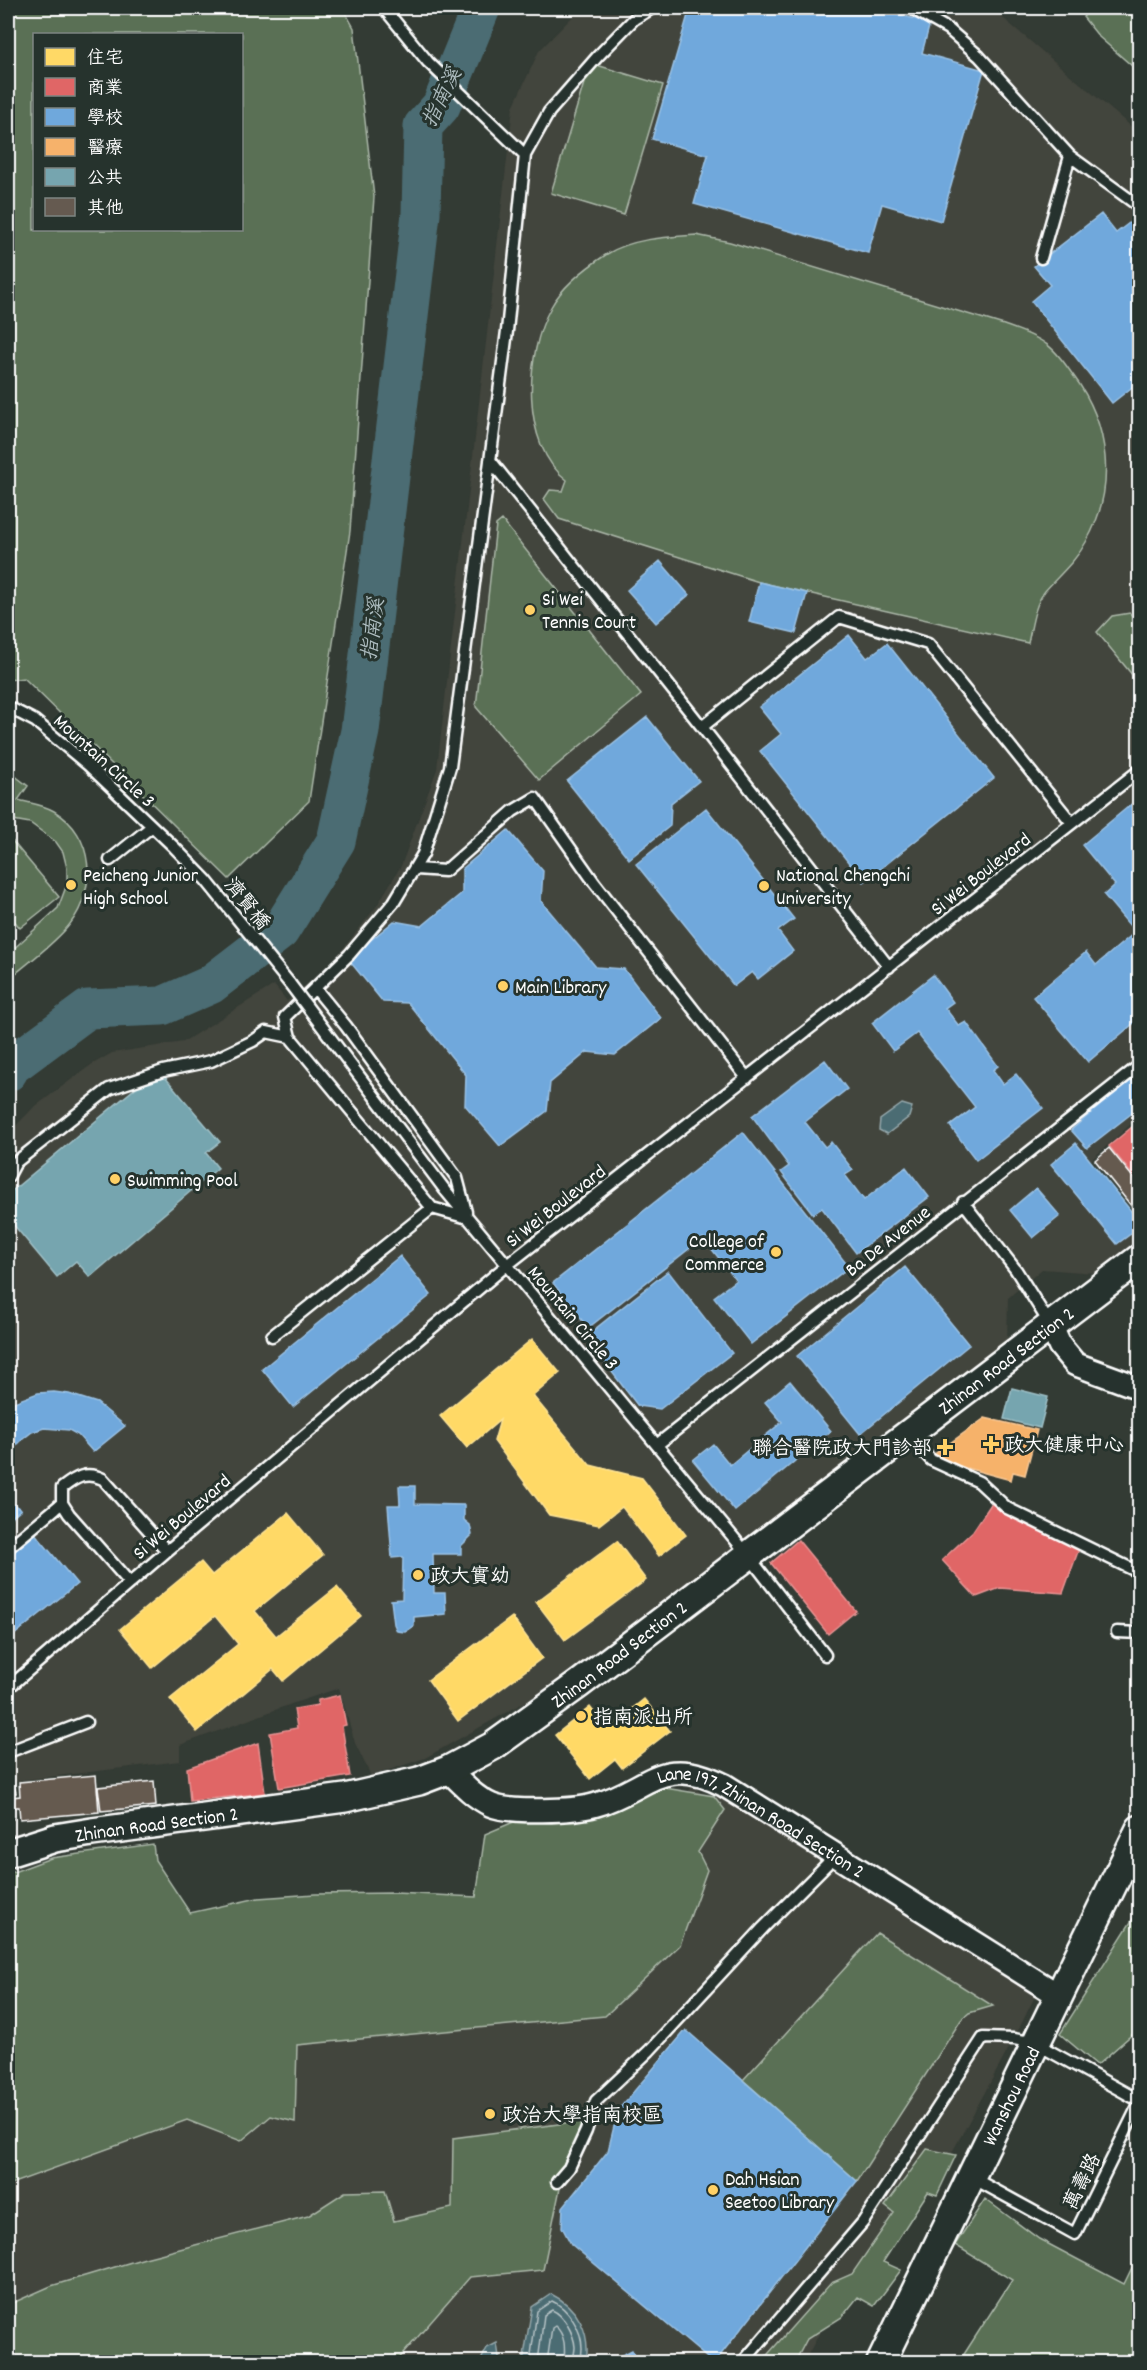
<svg xmlns="http://www.w3.org/2000/svg" width="1147" height="2370" font-family="Dekko,'LXGW WenKai TC',sans-serif">
<style>
.built{fill:#42443c}
.green{fill:#5a7054;stroke:#acb8aa;stroke-width:1.5;fill-rule:evenodd}
.water{fill:#4c6c73;stroke:#94a7ab;stroke-width:1.5}
.homes{fill:#ffd966;stroke:#ffe494;stroke-width:1.5}
.shops{fill:#e06666;stroke:#e99494;stroke-width:1.5}
.schools{fill:#6fa8dc;stroke:#9ac2e6;stroke-width:1.5}
.health{fill:#f6b26b;stroke:#f9c997;stroke-width:1.5}
.public{fill:#76a5af;stroke:#9fc0c7;stroke-width:1.5}
.lines{fill:none;stroke-linecap:round;stroke-linejoin:round}
.shore{stroke:#b7c4c7;stroke-width:1.5}
.river{stroke:#4c6c73;stroke-width:39}
.building{fill:#655a50;stroke:#fff;stroke-width:1.5}
.service-casing{stroke:#fff;stroke-width:15}
.minor-casing{stroke:#fff;stroke-width:27}
.tertiary-casing{stroke:#fff;stroke-width:32}
.service{stroke:#26332d;stroke-width:10}
.minor{stroke:#26332d;stroke-width:22}
.tertiary{stroke:#26332d;stroke-width:27}
.service-bridge-casing{stroke:#fff;stroke-width:15;stroke-linecap:butt}
.service-bridge{stroke:#26332d;stroke-width:10}
.poi-dot{fill:#ffd166;stroke:#26332d;stroke-width:2}
.labels{text-anchor:middle;stroke-width:6;stroke-linejoin:round;paint-order:stroke}
.poi-label{font-size:20px;fill:#fff;stroke:#26332d;text-anchor:start}
.street-label{font-size:20px;fill:#fff;stroke:#26332d}
.water-label{font-size:21px;font-style:italic;fill:#aebdc0;stroke:#26332d}
</style>
<rect width="100%" height="100%" fill="#333b34"/>
<filter id="ink" filterUnits="userSpaceOnUse"><feTurbulence type="fractalNoise" baseFrequency=".0167" numOctaves="2"/><feDisplacementMap in="SourceGraphic" scale="12" xChannelSelector="R" yChannelSelector="G"/><feConvolveMatrix kernelMatrix="1 2 1 2 8 2 1 2 1" color-interpolation-filters="sRGB"/></filter>
<g filter="url(#ink)">
<path class="built" d="M581,8H991L1139,133L1140,1116L1090,1161L1139,1222V1238L1095,1273L1042,1269L1008,1298L1007,1343L566,1679L425,1758L371,1776L355,1743L339,1688L294,1703L180,1745V1761L8,1782V1134L33,1108L91,1065L112,1053L183,1042L274,985L287,1001L331,964L376,907L401,866L437,769L513,107L539,51Z
M693,1785L708,1800L723,1795L1037,1992L1014,2039L932,2189L826,2321L804,2362H8V2037L447,1940L682,1801Z"/>
<path class="green" d="M8,8H343L354,28L374,197L350,531L309,801L229,879L24,678L8,680ZM34,34H242V230H34Z
M1091,8H1139V72L1099,37L1083,17Z
M590,63L663,85L624,215L551,193Z
M696,235L730,242L1004,325C1018,330 1034,335 1046,344C1057,351 1065,364 1073,375C1110,424 1117,488 1086,542C1076,561 1059,575 1045,591C1034,605 1032,626 1028,643L759,582L559,519L544,499L550,490L563,491L567,480C520,445 525,353 551,307C563,285 587,267 607,254C633,238 667,237 696,235Z
M502,520L641,695L539,780L476,707L496,525Z
M1130,613L1139,625L1134,677L1097,632L1112,616Z
M14,775L28,786L18,800C29,803 44,805 54,811C95,835 97,889 70,924C56,943 26,964 8,980V954L58,908L67,884V868L63,852L56,842L30,823L8,819V781Z
M8,836L59,897L20,928L8,913Z
M665,1788L714,1796L725,1810L698,1852L707,1870L680,1945L605,2016L297,2045L295,2122L271,2116L241,2141L187,2120L8,2185V1874L51,1858L153,1844L155,1860L190,1913L258,1898L315,1894L395,1893L476,1897L485,1834L516,1821L586,1814Z
M1139,1909V2034L1135,2032L1097,2065L1060,2034Z
M877,1933L993,2006L969,2013L961,2020L857,2181L743,2080Z
M581,2121L580,2150L564,2169L543,2270L470,2277L396,2362H8V2305L51,2286L145,2258L308,2216L345,2192L385,2191L394,2221L452,2208L453,2138Z
M927,2149L956,2155L937,2195L928,2192L883,2262L901,2270L874,2306L858,2297L842,2317L807,2339L795,2362H761L831,2283L852,2274L894,2213L885,2206Z
M985,2199L1039,2239L1124,2284L1139,2253V2362H959L1012,2280L955,2245Z"/>
<path class="water" d="M902,1104L912,1107L909,1117L887,1134L879,1130L880,1120Z
M551,2294C578,2307 591,2333 586,2362H523L532,2307Z
M497,2343L499,2357L503,2362H480L487,2348Z"/>
<path class="homes" d="M532,1339L560,1373L533,1396L590,1465L642,1478L686,1535L659,1556L622,1507L599,1525L549,1515L494,1441L500,1420L467,1448L440,1416Z
M288,1513L323,1555L255,1611L276,1636L337,1587L361,1616L283,1681L273,1669L197,1732L170,1699L238,1644L215,1616L152,1668L120,1629L201,1562L212,1575Z
M617,1541L646,1580L565,1640L536,1602Z
M512,1617L542,1658L458,1721L428,1680Z
M644,1699L670,1731L622,1768L615,1759L590,1779L555,1735L590,1707L607,1729Z"/>
<path class="shops" d="M1132,1127L1140,1136V1184L1109,1146Z
M991,1504L1080,1546L1063,1593L1000,1588L976,1597L942,1560L973,1531Z
M798,1540L856,1611L828,1634L771,1563Z
M340,1695L346,1725L342,1726L350,1776L279,1788L270,1733L297,1728L294,1709L318,1705V1700Z
M258,1743L265,1793L190,1801L187,1768Z"/>
<path class="schools" d="M690,8H875L930,23L922,53L984,70L941,221L882,204L868,253L694,204L708,155L652,139Z
M1101,214L1116,233L1133,220L1140,228V327L1135,356L1140,362V381L1112,403L1031,301L1050,285L1034,266Z
M660,561L689,595L656,623L627,590Z
M759,582L807,593L796,633L749,622Z
M849,635L867,658L887,643L994,778L864,882L760,751L781,734L759,707Z
M647,717L699,781L671,803L670,826L629,859L567,781Z
M1140,797V920L1131,927L1104,895L1115,885L1082,845Z
M706,808L794,919L778,931L793,951L758,979L752,972L734,986L636,864Z
M508,830L543,871L541,901L596,967L624,969L661,1018L615,1055L587,1052L550,1083L547,1111L500,1146L465,1105L466,1075L408,1003L383,1002L348,959L394,921L422,926L462,893V869Z
M1140,928V1018L1088,1062L1033,997L1086,952L1096,965Z
M933,975L953,1002L945,1008L959,1026L966,1022L998,1066L993,1070L1003,1084L1016,1074L1043,1108L976,1160L950,1126L975,1107L917,1033L893,1051L872,1023Z
M825,1060L847,1089L805,1122L825,1147L831,1142L853,1170L845,1175L864,1200L906,1167L929,1197L856,1253L822,1208L813,1214L781,1172L789,1166L752,1116Z
M1140,1072V1107L1087,1148L1071,1130Z
M743,1132L849,1267L751,1344L714,1297L736,1280L703,1238L588,1328L553,1283Z
M1076,1143L1140,1222V1227L1117,1244L1051,1164Z
M1036,1188L1060,1216L1033,1238L1010,1210Z
M400,1256L431,1295L293,1407L262,1369Z
M905,1267L969,1345L860,1434L797,1356Z
M668,1271L732,1353L660,1409L638,1406L585,1337Z
M790,1381L831,1431L735,1511L693,1460L713,1444L730,1465L782,1422L765,1402Z
M54,1392L69,1394L97,1403L125,1426L93,1452L78,1435L69,1430L44,1428L32,1432L23,1439L15,1447L8,1461V1403L9,1404L38,1393Z
M399,1486H415V1504L464,1505V1520L470,1525L472,1535L461,1546V1554H433L434,1593H445L446,1614L414,1617V1626L405,1632L397,1631L394,1624L391,1600L402,1599L403,1557L392,1558L388,1505H400Z
M8,1491L14,1505L21,1509L8,1520Z
M33,1531L77,1584L8,1640V1552Z
M686,2030L857,2181L715,2362H712L571,2244L562,2227L563,2207L608,2151L618,2110Z
M632,2350L638,2362H608Z"/>
<path class="health" d="M985,1418L1037,1430L1025,1475L1013,1472L1011,1480L929,1458Z"/>
<path class="public" d="M164,1076L220,1142L206,1153L218,1168L90,1277L76,1261L57,1277L8,1218L12,1191L145,1080Z
M1012,1388L1048,1397L1040,1428L1004,1419Z"/>
<g class="lines">
<path class="shore" d="M530,2362L537,2311L552,2301C568,2308 582,2330 582,2348C582,2353 581,2358 580,2362
M538,2362L544,2315L552,2310C564,2315 574,2334 575,2347C575,2352 573,2358 573,2362
M547,2362L552,2328L555,2326C566,2335 565,2349 564,2362"/>
<path class="river" d="M8,1072L11,1066L88,1009L162,1006L210,985L280,931L336,841L360,731L421,214L423,126L441,106L481,8"/>
</g>
<path class="building" d="M1109,1148L1140,1186V1217L1095,1160Z
M96,1775L99,1812L20,1819L19,1807H13L12,1797L20,1796L19,1782Z
M154,1781L156,1806L101,1811L98,1787Z
M14,1785L16,1793L8,1795L13,1819L9,1822L10,1828L8,1829V1786Z"/>
<g class="lines">
<defs>
<path id="service" d="M384,8L428,62L525,155
M911,8L948,29L979,56L1070,156L1140,207
M1041,258L1070,156
M490,460L702,727L889,967
M8,707L35,721L88,765L174,847L206,880L290,984
M702,727L839,617L928,644L1072,823
M110,860L151,827
M416,869L445,871L513,811L535,798L594,882L747,1078
M315,988L346,1026L457,1178L466,1212
M8,1177L16,1162L109,1089L163,1071L211,1061L253,1041L266,1032L290,1037
M445,1190L748,1555L825,1655
M963,1202L1016,1270L1051,1326
M468,1218L432,1208L290,1037L285,1017L349,955L394,902L423,854L450,767L507,331L525,155L549,112L598,56L634,19L652,8
M272,1336L432,1208
M908,1435L931,1460L979,1482L1007,1508L1140,1573
M658,1444L1140,1065
M8,1548L62,1503
M130,1583L69,1514L62,1503V1488C76,1477 86,1471 103,1479L167,1551
M1117,1632L1140,1633
M8,1688L167,1551L507,1265L1140,770
M8,1752L86,1722
M971,2177L1075,2234L1140,2102
M557,2182L569,2168L586,2131L596,2101L649,2051L763,1928L836,1855
M743,2362L863,2222L983,2038L1014,2039L1035,2043L1140,2101"/>
<g id="minor">
<path d="M1051,1326L1060,1346L1075,1364L1140,1388"/>
<path id="s1" d="M448,1770C461,1783 474,1797 491,1805C509,1813 575,1811 595,1805C649,1790 660,1753 724,1785L1058,1995"/>
</g>
<g id="tertiary">
<path id="s2" d="M8,1853L55,1838L92,1832L345,1798L419,1781L448,1770L493,1746L579,1684L1140,1258"/>
<path id="s3" d="M881,2362L1140,1829"/>
</g>
</defs>
<use href="#service" class="service-casing"/>
<use href="#minor" class="minor-casing"/>
<use href="#tertiary" class="tertiary-casing"/>
<use href="#service" class="service"/>
<use href="#minor" class="minor"/>
<use href="#tertiary" class="tertiary"/>
<defs>
<path id="service-bridge" d="M290,984L445,1190"/>
</defs>
<use href="#service-bridge" class="service-bridge-casing"/>
<use href="#service-bridge" class="service-bridge"/>
</g>
</g>
<g class="poi-dot">
<circle cx="530" cy="610" r="6"/>
<circle cx="71" cy="885" r="6"/>
<circle cx="764" cy="886" r="6"/>
<circle cx="503" cy="986" r="6"/>
<circle cx="115" cy="1179" r="6"/>
<circle cx="776" cy="1252" r="6"/>
<path d="M988 1435h6v6h6v6h-6v6h-6v-6h-6v-6h6z"/>
<path d="M942 1438h6v6h6v6h-6v6h-6v-6h-6v-6h6z"/>
<circle cx="418" cy="1575" r="6"/>
<circle cx="581" cy="1716" r="6"/>
<circle cx="490" cy="2114" r="6"/>
<circle cx="713" cy="2190" r="6"/>
</g>
<g class="labels">
<g class="poi-label">
<text x="542" y="605">Si Wei<tspan x="542" dy="23">Tennis Court</tspan></text>
<text x="83" y="881">Peicheng Junior<tspan x="83" dy="23">High School</tspan></text>
<text x="776" y="881">National Chengchi<tspan x="776" dy="23">University</tspan></text>
<text x="515" y="993">Main Library</text>
<text x="127" y="1186">Swimming Pool</text>
<text x="764" y="1247" text-anchor="end">College of<tspan x="764" dy="23">Commerce</tspan></text>
<text x="1004" y="1451">政大健康中心</text>
<text x="932" y="1454" text-anchor="end">聯合醫院政大門診部</text>
<text x="430" y="1582">政大實幼</text>
<text x="593" y="1723">指南派出所</text>
<text x="502" y="2121">政治大學指南校區</text>
<text x="725" y="2185">Dah Hsian<tspan x="725" dy="23">Seetoo Library</tspan></text>
</g>
<g class="street-label">
<text transform="translate(105 760) rotate(42)" y="7">Mountain Circle 3</text>
<text transform="translate(980 873) rotate(-38)" y="7">Si Wei Boulevard</text>
<text transform="translate(248 903) rotate(51)" y="7">濟賢橋</text>
<text transform="translate(555 1205) rotate(-38)" y="7">Si Wei Boulevard</text>
<text transform="translate(887 1240) rotate(-38)" y="7">Ba De Avenue</text>
<text transform="translate(574 1317) rotate(50)" y="7">Mountain Circle 3</text>
<text dy="7" stroke="none"><textPath href="#s2" startOffset="1142">Zhinan Road Section 2</textPath></text>
<text transform="translate(181 1516) rotate(-40)" y="7">Si Wei Boulevard</text>
<text dy="7" stroke="none"><textPath href="#s2" startOffset="656">Zhinan Road Section 2</textPath></text>
<text dy="7" stroke="none"><textPath href="#s2" startOffset="152">Zhinan Road Section 2</textPath></text>
<text dy="7" stroke="none"><textPath href="#s1" startOffset="346">Lane 197, Zhinan Road Section 2</textPath></text>
<text dy="7" stroke="none"><textPath href="#s3" startOffset="296">Wanshou Road</textPath></text>
<text transform="translate(1081 2181) rotate(-64)" y="7">萬壽路</text>
</g>
<g class="water-label">
<text transform="translate(441 97) rotate(-64)" y="7">指南溪</text>
<text transform="translate(372 629) rotate(-83)" y="7">指南溪</text>
</g>
</g>
<rect width="1147" height="2370" fill="none" stroke="#26332d" stroke-width="30"/>
<rect x="15" y="15" width="1117" height="2340" fill="none" stroke="#fff" stroke-width="2" filter="url(#ink)"/>
<rect x="33" y="33" width="210" height="198" fill="#26332d" stroke="#7d8581" stroke-width="1.5"/>
<rect x="45" y="48" width="30" height="18" fill="#ffd966" stroke="#7d8581" stroke-width="1.5"/>
<text x="87" y="63" font-size="18" fill="#ffffff">住宅</text>
<rect x="45" y="78" width="30" height="18" fill="#e06666" stroke="#7d8581" stroke-width="1.5"/>
<text x="87" y="93" font-size="18" fill="#ffffff">商業</text>
<rect x="45" y="108" width="30" height="18" fill="#6fa8dc" stroke="#7d8581" stroke-width="1.5"/>
<text x="87" y="123" font-size="18" fill="#ffffff">學校</text>
<rect x="45" y="138" width="30" height="18" fill="#f6b26b" stroke="#7d8581" stroke-width="1.5"/>
<text x="87" y="153" font-size="18" fill="#ffffff">醫療</text>
<rect x="45" y="168" width="30" height="18" fill="#76a5af" stroke="#7d8581" stroke-width="1.5"/>
<text x="87" y="183" font-size="18" fill="#ffffff">公共</text>
<rect x="45" y="198" width="30" height="18" fill="#655a50" stroke="#7d8581" stroke-width="1.5"/>
<text x="87" y="213" font-size="18" fill="#ffffff">其他</text>
</svg>
